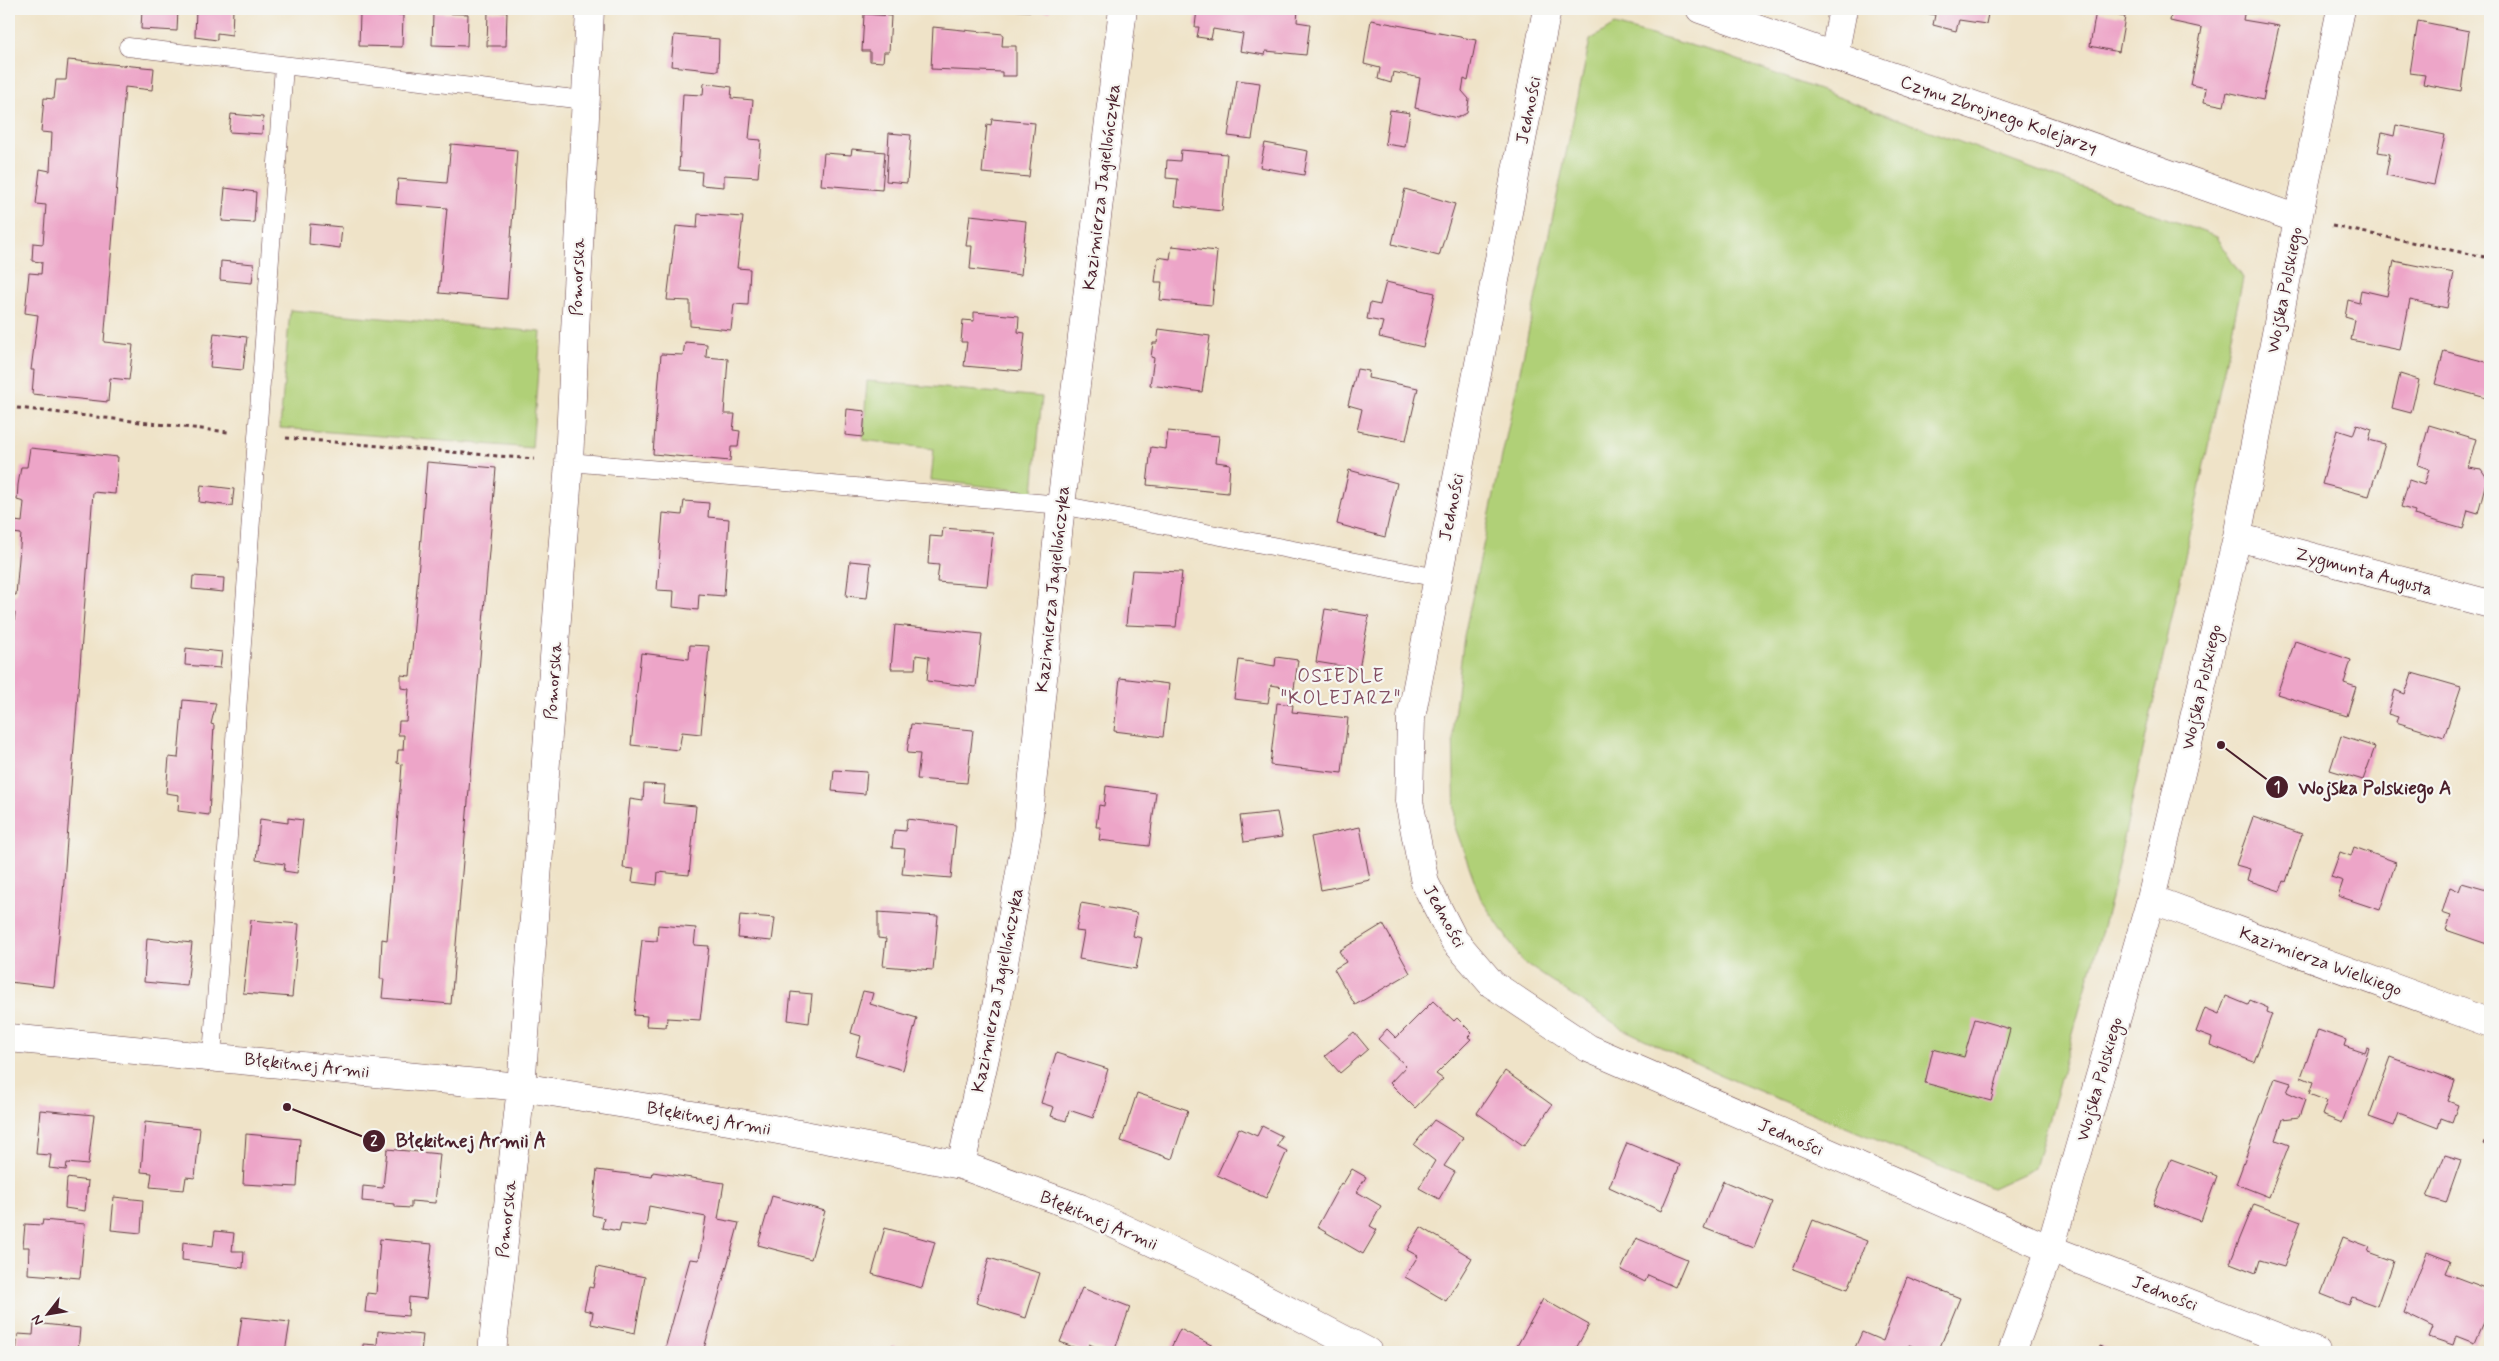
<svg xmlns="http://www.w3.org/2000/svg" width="2499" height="1361" font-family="Mynerve,sans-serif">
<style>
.green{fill:#b0d077;stroke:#7d7851}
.building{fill:#eda5c8}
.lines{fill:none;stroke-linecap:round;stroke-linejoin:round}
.lane-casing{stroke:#633c43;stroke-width:19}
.street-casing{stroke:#633c43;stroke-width:29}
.path{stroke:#633c43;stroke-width:3;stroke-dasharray:4 4;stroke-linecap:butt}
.lane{stroke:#fff;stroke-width:18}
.street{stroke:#fff;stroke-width:28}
.labels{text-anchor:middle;stroke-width:4.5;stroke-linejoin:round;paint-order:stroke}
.street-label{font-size:18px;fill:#4a1f2b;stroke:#f6f6f2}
.neighbourhood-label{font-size:19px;letter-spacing:1px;fill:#834e62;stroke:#f6f6f2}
.leader{fill:none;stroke:#4a1f2b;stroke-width:2}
.callout-dot{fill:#4a1f2b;stroke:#f6f6f2;stroke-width:2}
.mark-label{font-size:15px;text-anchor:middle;font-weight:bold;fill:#fff}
.callout-label{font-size:19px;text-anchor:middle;font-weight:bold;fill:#4a1f2b;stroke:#f6f6f2;stroke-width:4.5;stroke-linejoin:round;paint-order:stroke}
</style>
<rect width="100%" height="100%" fill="#f6f6f2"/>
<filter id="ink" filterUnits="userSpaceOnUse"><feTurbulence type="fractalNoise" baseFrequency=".02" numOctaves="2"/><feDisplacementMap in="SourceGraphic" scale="10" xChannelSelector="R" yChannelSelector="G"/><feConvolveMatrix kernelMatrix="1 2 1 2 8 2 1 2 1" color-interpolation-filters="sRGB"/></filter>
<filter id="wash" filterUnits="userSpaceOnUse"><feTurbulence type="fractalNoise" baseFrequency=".0096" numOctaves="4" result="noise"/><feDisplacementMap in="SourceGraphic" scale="20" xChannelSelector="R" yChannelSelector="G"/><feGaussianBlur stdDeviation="1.12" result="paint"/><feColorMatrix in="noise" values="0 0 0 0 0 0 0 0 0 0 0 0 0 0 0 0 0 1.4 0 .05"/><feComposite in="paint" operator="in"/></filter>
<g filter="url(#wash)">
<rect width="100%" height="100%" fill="#efe3c8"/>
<path class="green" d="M1614,25L1719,53L2217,237L2243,278L2183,566L2111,898L2035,1168L1992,1188L1716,1073L1623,1029L1523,962L1481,899L1455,827L1453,725L1464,636L1590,40Z
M290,310L541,332L532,448L280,428Z
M867,381L1042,397L1033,492L931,480L934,449L863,440Z"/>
<g id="blocks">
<path class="building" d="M142,9H178L177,31L141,29Z
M196,9H233L232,35L217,33V40L195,37Z
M1004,9H1050V12L1004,10Z
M1197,9H1298L1297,22L1310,24L1306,55L1266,51L1265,55L1240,51L1243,34L1213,29L1211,39L1197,37L1199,27H1195Z
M1922,9H1989L1986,24L1959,20L1956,31L1933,25L1935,15L1921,12Z
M2172,9H2245L2243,20L2279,26L2263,100L2227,92L2224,106L2204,102L2206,88L2191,85L2202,28L2170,21Z
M488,11L507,12L506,46H487Z
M2096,11L2125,17L2119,52L2090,46Z
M360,13L403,15L402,47L359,46Z
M433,13L468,14L467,46L432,45Z
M864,14L891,16L889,52H884L883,62L870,61V51H862Z
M1371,20L1476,40L1468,81L1464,79L1462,91L1469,99L1467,113L1457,118L1415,108L1420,78L1393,72L1391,83L1378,79L1380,68L1364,64Z
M2418,21L2469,31L2461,91L2423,84L2425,75L2410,73Z
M933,27L1003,34L1002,46H1016V76H1002V72L931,69Z
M674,35L719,39L718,71L671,66Z
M68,60L154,68L152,90L125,87L104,342L133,345L129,380L110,378L108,402L32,394L34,370H31L38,315L25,313L29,273L41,274L42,262L32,261L33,243L43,244L46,205L36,204L40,169L50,171L52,133L41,132L44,98L54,99L56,80H66Z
M1237,80L1260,83L1252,139L1228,136Z
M704,83L732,87L731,98L753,100L749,139L761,140L758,177L724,175V187L701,185L702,172L679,170L683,94L703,95Z
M1390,110L1410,113L1405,147L1385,144Z
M231,114L263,117L262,134L229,132Z
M992,119L1035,123L1029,177L982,173L987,124L991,125Z
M2396,125L2445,135L2434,185L2386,175L2390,154L2378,152L2382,133L2394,136Z
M889,133L911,135L907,183L886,181Z
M1265,143L1308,151L1304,175L1260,167Z
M451,144L517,150L507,299L439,293L447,208L396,204L398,179L447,183Z
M852,149L885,152L882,190L821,185L824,153L851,155Z
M1181,150L1227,154L1222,211L1175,206L1178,179L1166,178L1167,160L1180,161Z
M225,188L256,192L254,223L222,221Z
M1405,189L1455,204L1439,256L1392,244Z
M698,214L743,217L737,268L750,269L748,305L734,304L731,330L690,326V301L667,300L676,226L697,228Z
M970,215L1026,221L1021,275L970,269L972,246H966Z
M310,224L342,227L340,248L309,244Z
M1172,246L1217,251L1212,305L1160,300L1162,282H1155L1158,257L1170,259Z
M221,261L254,264L252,283L220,280Z
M2394,261L2454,273L2447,308L2410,300L2400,350L2351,340L2355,320L2345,317L2348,300L2359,303L2361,290L2387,296Z
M1386,282L1435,293L1423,347L1379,337L1383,322L1367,319L1370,303L1380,305Z
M974,312L1019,316L1018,332L1025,333L1021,371L964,366L967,342H961L963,320L974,321Z
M1159,329L1210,336L1202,392L1150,385L1154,358L1151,357L1153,343H1157Z
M214,333L247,337L243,370L210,367Z
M685,342L707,344L706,357L728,359L724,414H735L733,430L740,431L738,447H731L730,461L653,454L661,354L683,355Z
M2444,351L2490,363V399L2435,384Z
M1357,369L1369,371L1368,378L1418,388L1406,440L1357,431L1362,409L1348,405Z
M2400,374L2419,380L2411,413L2392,408Z
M847,409L865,411L863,437L845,435Z
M2357,424L2372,429L2369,440L2385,444L2369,496L2322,484L2337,430L2353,435Z
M2429,425L2476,439L2468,467L2481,469L2487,478L2478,513L2468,510L2463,529L2414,515L2415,511L2401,507L2409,480L2424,485L2429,469L2418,465Z
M1168,431L1219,436L1216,462L1230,464L1228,493L1147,485L1151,447L1166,449Z
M30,448L118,457L115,494L93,492L63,894L54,987L9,982V645H12L15,613H9V594L16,595L21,534L13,533L15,521L22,522L24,502L17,500L18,485L21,467H27Z
M427,462L496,468L451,1004L382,998L384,979H380L382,939L387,940L401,779L402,764L397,763L398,750H403L404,735H398L399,721H406L409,689L401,688V675L410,676Z
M1349,470L1397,483L1385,537L1337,524Z
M201,485L234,489L232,506L199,502Z
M684,501L709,503L708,517L729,519L724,596L699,594L698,610L673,607L674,591L657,590L663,513L682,515Z
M943,528L993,532L987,586L937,582L939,565L928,564L930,536L942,537Z
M850,561L871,563L867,598L846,596Z
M1132,570L1182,572L1176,627L1126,625Z
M193,576L224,578L223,592L192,589Z
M1325,609L1369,616L1359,669L1316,662Z
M895,625L982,634L976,687L927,681L929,657L916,655L915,669H891Z
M2295,641L2351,660L2344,683L2356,687L2347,716L2277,694Z
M690,645L709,646L701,734L682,732L679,750L631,745L641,653L689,659Z
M186,648L222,652L220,668L185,665Z
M1276,657L1298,660L1294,689L1271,685L1268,703L1234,699L1239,660L1275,666Z
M2412,673L2461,687L2444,737L2396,722L2398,717L2388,714L2395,690L2405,694Z
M1120,678L1169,684L1163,737L1114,731Z
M183,700L216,703L211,724L214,725L209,815L178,811L179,795L166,793L169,757L178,758Z
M1277,703L1293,705L1292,712L1348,718L1342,773L1270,765Z
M911,724L973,730L967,783L917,779L920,754L907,753Z
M2341,736L2375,747L2363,780L2330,770Z
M834,770L867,772L865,794L832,791Z
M644,784L665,785L663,803L696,806L689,875L658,872L657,885L632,882L634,869L623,868L630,799L643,801Z
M1106,786L1156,793L1149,846L1099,840L1101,827H1096L1099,805L1104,806Z
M1277,812L1282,837L1244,842L1240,816Z
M2253,817L2302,834L2286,882L2284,881L2280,891L2247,880L2250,869L2236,865Z
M288,818L303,820L297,873L284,871L285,864L256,860L260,819L288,823Z
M907,819L956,825L951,878L902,874L905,849L892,848L894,830L906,831Z
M1360,827L1370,880L1321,890L1311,837Z
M2354,847L2396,862L2380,910L2338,896L2343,881L2331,877L2340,852L2351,856Z
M2462,883L2490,891V945L2446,930L2451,916L2442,913L2450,887L2459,891Z
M1081,903L1137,913L1133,936L1142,938L1136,969L1079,959L1084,932L1076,931Z
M878,912L938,916L933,970L883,966L886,939L878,938Z
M740,915L775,918L772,941L738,938Z
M251,920L299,924L292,997L243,993Z
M1383,924L1410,973L1355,1005L1334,969L1346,962L1339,951Z
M658,925L696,928L694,945L709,946L700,1020L667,1018L666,1027L646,1026L647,1016L634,1015L642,940L657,941Z
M147,938L192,943L187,986L144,982Z
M863,991L873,993L870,1004L917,1018L903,1070L856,1056L861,1036L851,1033Z
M791,992L812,994L809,1023L788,1020Z
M2226,996L2248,1005L2250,1000L2268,1008L2267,1012L2272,1014L2254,1062L2210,1045L2212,1038L2196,1032L2205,1008L2219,1014Z
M1433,1001L1454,1021L1457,1018L1472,1033L1468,1037L1471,1039L1436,1074L1443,1079L1415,1108L1390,1083L1406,1066L1378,1039L1387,1029L1396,1038Z
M1975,1019L2010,1029L1991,1101L1925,1083L1933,1049L1964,1057Z
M2318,1030L2346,1040L2344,1046L2365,1053L2367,1048L2369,1049L2342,1123L2322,1115L2327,1101L2309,1094L2313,1082L2301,1077Z
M1354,1032L1368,1049L1340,1073L1325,1056Z
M1056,1053L1108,1069L1093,1118L1069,1110L1066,1121L1051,1116L1054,1107L1041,1103Z
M2391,1057L2455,1081L2448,1101L2458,1105L2452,1122L2441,1118L2438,1128L2399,1113L2394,1126L2369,1117Z
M1505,1071L1552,1105L1524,1146L1477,1113Z
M2275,1078L2291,1083L2287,1092L2305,1100L2299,1117L2283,1119L2276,1140L2289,1145L2269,1197L2236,1184Z
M1137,1093L1188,1110L1172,1159L1121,1141Z
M40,1110L94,1115L88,1165L67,1163L66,1170L49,1168L51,1155L36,1154Z
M1434,1120L1463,1138L1444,1166L1455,1172L1439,1199L1419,1188L1435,1161L1414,1145Z
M145,1122L200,1128L195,1178L186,1177L184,1190L150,1187L152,1173L141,1172Z
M1262,1126L1282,1136L1277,1146L1287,1151L1266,1198L1217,1175L1239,1128L1257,1136Z
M2490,1129V1147L2484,1144Z
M246,1134L300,1139L297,1187L243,1184Z
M1627,1143L1680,1165L1661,1211L1609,1187Z
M387,1149L440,1154L435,1203L411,1201V1208L395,1207V1204L362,1201L363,1186L383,1188Z
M2445,1155L2461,1160L2446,1203L2427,1197Z
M2171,1159L2217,1176L2201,1221L2153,1204Z
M1352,1169L1366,1177L1357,1192L1381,1206L1370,1226L1377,1230L1363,1254L1317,1227L1341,1183L1343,1184Z
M597,1170L652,1177L653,1172L724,1183L718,1219L739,1223L703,1352H664L690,1259L699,1260L706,1217L649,1206L646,1226L621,1223L619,1231L602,1228L604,1218L592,1215Z
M67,1178L88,1181L85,1211L65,1208Z
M1723,1181L1773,1202L1754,1248L1704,1228Z
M772,1196L825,1211L811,1259L758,1245Z
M114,1197L143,1200L141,1233L111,1230Z
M2254,1204L2301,1221L2284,1267L2260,1260L2256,1273L2230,1263Z
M43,1220L85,1224L80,1278L28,1274L29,1247H23L25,1224L42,1225Z
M1813,1220L1867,1241L1848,1289L1793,1269Z
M1421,1227L1472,1258L1446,1301L1405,1277L1418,1256L1407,1250Z
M885,1228L935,1242L922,1288L872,1274Z
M215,1231L234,1233L232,1251H244L243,1268L182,1260L183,1242L213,1246Z
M2343,1237L2370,1247L2368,1252L2393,1261L2377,1306L2352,1297L2349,1305L2321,1294Z
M1636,1238L1687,1259L1675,1287L1648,1275L1645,1282L1621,1270Z
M380,1239L432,1244L426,1299L409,1297L408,1316L365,1312L367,1293L376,1294Z
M2427,1252L2450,1261L2445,1273L2490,1290V1306L2474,1343L2456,1336L2453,1345L2429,1337L2433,1327L2404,1313Z
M989,1258L1040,1273L1026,1318L976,1303Z
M597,1267L645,1277L635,1333L591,1324L593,1312L584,1310L589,1287L593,1288Z
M1907,1277L1960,1298L1938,1352H1927L1909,1345L1906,1352L1879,1350L1853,1352L1862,1332L1883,1341Z
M1082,1288L1130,1307L1114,1352H1107L1089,1344L1086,1352L1060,1342Z
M1543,1299L1589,1325L1574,1352H1525L1517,1346Z
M242,1317L290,1322L285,1352H237Z
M34,1323L80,1328L78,1352H16L18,1334L33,1335Z
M1180,1329L1225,1352H1169Z
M378,1331L423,1335L421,1352H363V1344L377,1345Z
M892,1346L914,1352H890Z
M2100,1346L2116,1352H2098Z"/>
</g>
</g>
<g filter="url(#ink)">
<use href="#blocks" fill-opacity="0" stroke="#633c43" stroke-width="1"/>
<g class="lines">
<defs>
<path id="lane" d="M128,47L584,100
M569,462L1061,505L1438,578
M212,1056L284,66"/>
<path id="street" d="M1547,9L1411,718L1409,801L1425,883L1454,940L1492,984L1588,1048L2050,1249L2316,1352
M1700,9L2298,219
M1834,56L1843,9
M2237,537L2490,604
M2151,899L2490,1023
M9,1038L521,1087L747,1124L961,1165L1080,1208L1207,1268L1368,1352
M961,1165L996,1008L1027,833L1061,505L1123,9
M492,1352L521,1087L569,462L590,9
M2012,1352L2050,1249L2151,899L2237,537L2298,219L2341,9"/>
</defs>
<use href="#lane" class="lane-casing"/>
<use href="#street" class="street-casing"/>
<path class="path" d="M9,60L12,9
M2332,226L2490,258
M9,407L228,432
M286,438L534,459"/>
<use href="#lane" class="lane"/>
<use href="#street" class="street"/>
</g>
</g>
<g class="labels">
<g class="street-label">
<text transform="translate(1528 110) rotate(-79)" y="6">Jedności</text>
<text transform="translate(1999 114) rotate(19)" y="6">Czynu Zbrojnego Kolejarzy</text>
<text transform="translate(1101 187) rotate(-83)" y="6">Kazimierza Jagiellończyka</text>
<text transform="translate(577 277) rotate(-88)" y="6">Pomorska</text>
<text transform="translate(2284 290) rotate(-79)" y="6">Wojska Polskiego</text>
<text transform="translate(1451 507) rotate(-79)" y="6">Jedności</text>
<text transform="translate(2364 571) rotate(15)" y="6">Zygmunta Augusta</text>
<text transform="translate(1052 589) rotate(-84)" y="6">Kazimierza Jagiellończyka</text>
<text transform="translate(553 681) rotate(-86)" y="6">Pomorska</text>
<text transform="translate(2201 687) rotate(-77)" y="6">Wojska Polskiego</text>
<text transform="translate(1445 916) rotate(61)" y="6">Jedności</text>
<text transform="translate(2321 961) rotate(20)" y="6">Kazimierza Wielkiego</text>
<text transform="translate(997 990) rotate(-79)" y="6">Kazimierza Jagiellończyka</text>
<text transform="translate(307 1065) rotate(6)" y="6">Błękitnej Armii</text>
<text transform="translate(2099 1079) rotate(-74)" y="6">Wojska Polskiego</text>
<text transform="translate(709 1118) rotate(10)" y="6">Błękitnej Armii</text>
<text transform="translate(1791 1137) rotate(23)" y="6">Jedności</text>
<text transform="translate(506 1219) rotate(-84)" y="6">Pomorska</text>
<text transform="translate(1099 1220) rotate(23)" y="6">Błękitnej Armii</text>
<text transform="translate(2165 1293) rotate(21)" y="6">Jedności</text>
</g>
<g class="neighbourhood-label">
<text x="1341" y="682">OSIEDLE<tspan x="1341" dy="22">"KOLEJARZ"</tspan></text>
</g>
</g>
<path class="leader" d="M2221 745L2277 787M287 1107L374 1141"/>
<g class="callout-dot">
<circle cx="2221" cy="745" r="5"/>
<circle cx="287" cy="1107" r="5"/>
<circle cx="2277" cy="787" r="12"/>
<circle cx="374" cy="1141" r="12"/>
</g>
<g class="mark-label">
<text x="2277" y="792">1</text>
<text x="374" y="1146">2</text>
</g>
<g class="callout-label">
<text x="2375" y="794">Wojska Polskiego A</text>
<text x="471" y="1147">Błękitnej Armii A</text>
</g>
<rect width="2499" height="1361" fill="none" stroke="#f6f6f2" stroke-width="30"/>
<g transform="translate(48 1314) rotate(239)" stroke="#f6f6f2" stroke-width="4" paint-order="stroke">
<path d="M0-4L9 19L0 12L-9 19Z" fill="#4a1f2b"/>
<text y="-8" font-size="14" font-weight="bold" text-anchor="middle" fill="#4a1f2b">N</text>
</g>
</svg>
